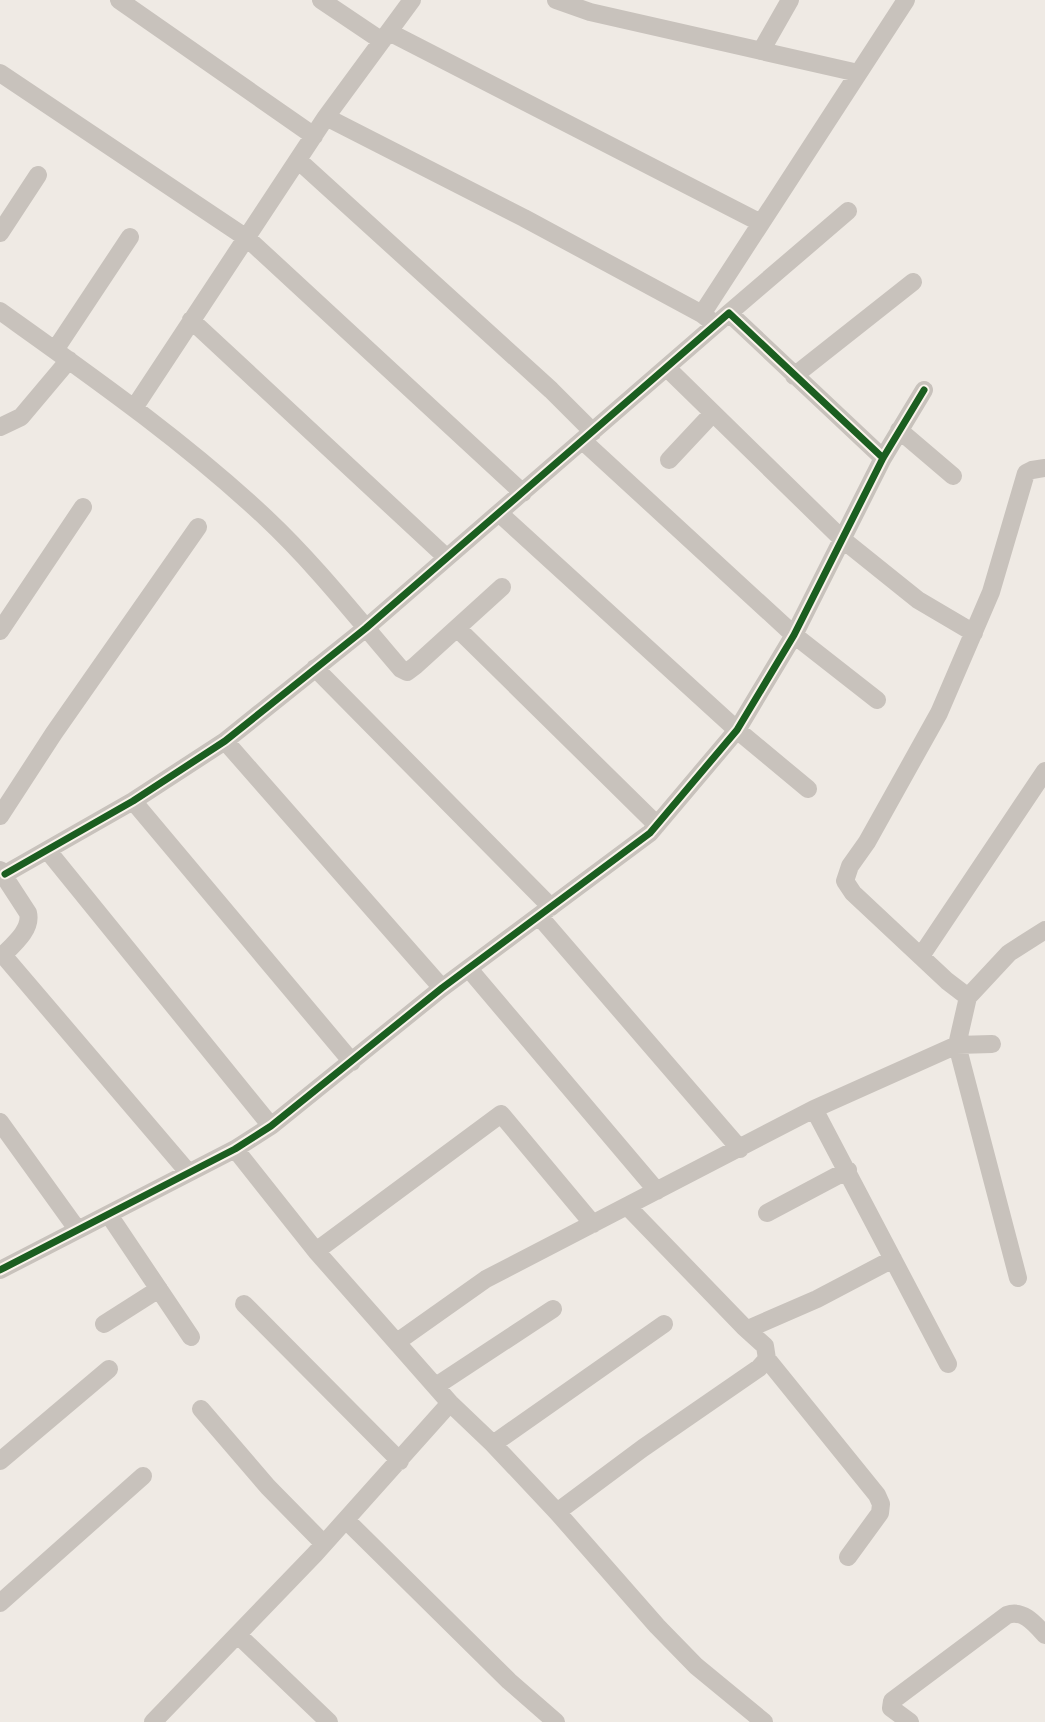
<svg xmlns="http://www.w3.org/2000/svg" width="1045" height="1722" font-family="Mulish,sans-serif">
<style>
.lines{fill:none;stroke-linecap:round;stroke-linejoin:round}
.minor{stroke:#c8c2bc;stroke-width:18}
.cycleway-casing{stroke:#fbf4ec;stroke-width:11}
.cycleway{stroke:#1b5e20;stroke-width:7}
</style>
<rect width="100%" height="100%" fill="#efeae4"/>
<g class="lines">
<path class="minor" d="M119,0L314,136
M321,0L382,41
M556,0L590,12L858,73
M389,32L761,223
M761,51L790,0
M0,73L248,239L523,493
M326,117L524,218L702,314L715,324
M299,161L551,390L593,432
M0,233L38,175
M0,311C91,376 184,441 266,518C315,564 357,618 401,669L407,672L415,666L502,587
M729,313L848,211
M702,314L906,0
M191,320L446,557
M55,350L130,237
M667,368L842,539L918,600L974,633
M794,376L913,282
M134,408L326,117L412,0
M0,427L21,417L69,360
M899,430L953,476
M583,441L794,635L877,700
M669,460L713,413
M499,513L737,730L808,789
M458,629L657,825
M0,631L83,507
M315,668L551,907
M225,741L442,988
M133,801L352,1062
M0,816L54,733L198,527
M48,851L271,1126
M0,870L28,913C32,929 14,944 3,955L188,1172
M5,874L133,801L225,741L366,628L729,313L883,458
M539,916L740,1149
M921,956L1045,771
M469,969L657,1191
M968,997L1009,953L1045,930
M814,1109L948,1364
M0,1122L77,1229
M235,1149L316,1251L450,1403L493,1444L557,1512L657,1626L696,1666L764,1722
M767,1213L848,1170
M109,1215L191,1337
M316,1251L501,1114L593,1224
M0,1270L235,1149L271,1126L442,988L650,833L737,730L794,635L883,458L924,390
M1018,1278L957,1045L968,997L947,981L853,893L845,881L850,866L867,842L939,713L991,592L1026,473L1032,470L1045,468
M244,1304L400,1461
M104,1324L159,1289
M748,1329L817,1299L893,1259
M397,1342L486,1279L814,1109L957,1045L992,1044
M767,1359L877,1495L881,1504L880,1513L848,1557
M436,1386L553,1309
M201,1409L268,1487L323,1543
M493,1444L664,1324
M0,1461L109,1369
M557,1512L643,1448L759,1368L767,1359L765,1346L744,1327L627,1206
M346,1520L509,1681L556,1722
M0,1603L143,1476
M238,1635L329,1722
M153,1722L315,1554L450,1403
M910,1722L891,1708L892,1701L1007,1615C1023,1609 1035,1624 1045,1635"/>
<defs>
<path id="cycleway" d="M5,874L133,801L225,741L366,628L729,313L883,458
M0,1270L235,1149L271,1126L442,988L650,833L737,730L794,635L883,458L924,390"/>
</defs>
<use href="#cycleway" class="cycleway-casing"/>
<use href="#cycleway" class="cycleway"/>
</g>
</svg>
